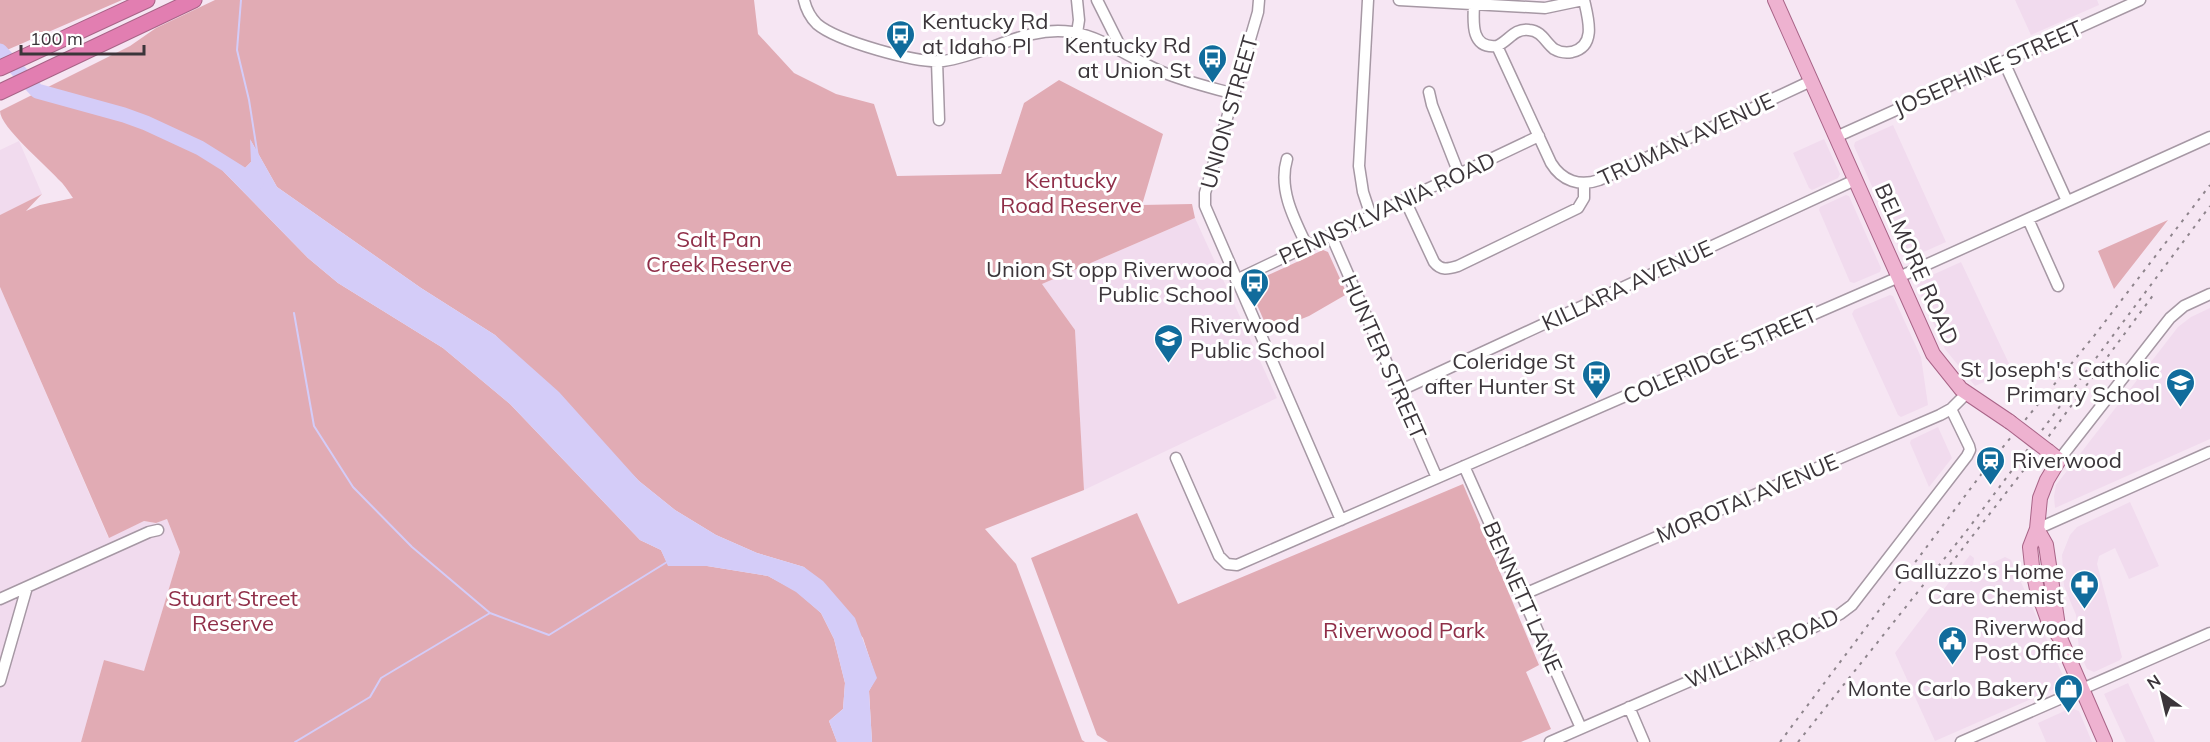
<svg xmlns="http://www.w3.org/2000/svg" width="2210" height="742" font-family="Mulish,sans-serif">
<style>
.built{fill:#f1dbee}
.green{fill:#e1abb4}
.water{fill:#d4ccf8}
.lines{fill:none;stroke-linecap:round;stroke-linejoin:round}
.stream{stroke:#d4ccf8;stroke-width:2}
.river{stroke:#d4ccf8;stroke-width:15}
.minor-casing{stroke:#a698a4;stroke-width:13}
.major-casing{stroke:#a86487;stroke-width:16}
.highway-casing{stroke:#a86487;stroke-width:17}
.minor{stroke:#fff;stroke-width:10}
.major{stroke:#eeb2d0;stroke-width:14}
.highway{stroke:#e27eb1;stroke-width:15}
.rail{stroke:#8e848c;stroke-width:2;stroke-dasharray:3 6;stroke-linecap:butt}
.major-bridge-casing{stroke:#a86487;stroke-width:16;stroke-linecap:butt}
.major-bridge{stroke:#eeb2d0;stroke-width:14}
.labels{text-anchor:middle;stroke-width:6;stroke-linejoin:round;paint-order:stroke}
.poi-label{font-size:22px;fill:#3b353a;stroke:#fff;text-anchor:end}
.street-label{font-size:22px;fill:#3b353a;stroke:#fff}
.park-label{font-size:22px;fill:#8f2e48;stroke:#fff}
</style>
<rect width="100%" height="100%" fill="#f6e6f3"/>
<path class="built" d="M2015,0H2097L2099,5L2031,35Z
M1893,125L1946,242L1908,259L1904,258L1854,146L1855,142Z
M1824,139L1840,174L1838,178L1812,190L1809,188L1793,153Z
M19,141L42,194L0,215V150Z
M1846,195L1849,196L1881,268L1880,272L1854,283L1850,282L1819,210L1820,207Z
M1195,218L1277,398L1084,490L1075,330L1042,284Z
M1961,262L2012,370L1975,386L1945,349L1917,287L1919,281Z
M0,287L108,537L144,521L156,523L167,519L180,552L144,672L104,660L81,742H0Z
M1890,295L1893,296L1921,357L1928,405L1901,417L1898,415L1852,314L1854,310Z
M2210,308V439L2055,508L2054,496L2056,485L2178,327L2191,317Z
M1938,427L1952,458L1929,487L1910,443L1911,440Z
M2130,502L2159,566L2129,579L2115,548L2099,556L2097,564L2122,657L2120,660L2094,672L2087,669L2079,651L2076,615L2064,586L2062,555L2070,535L2077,527Z
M1970,555L1974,558L1972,573L2005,557L2011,560L2065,680L2063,685L1935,741L1895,653Z
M2128,683L2155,742H2126L2104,694Z
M2071,708L2079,711L2092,742H2046L2038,723Z"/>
<path class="green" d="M0,0H122L0,53Z
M215,0H754L758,34L794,73L836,94L874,104L897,176L1001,174L1024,103L1059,80L1163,134L1142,205L1192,204L1195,218L1042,284L1075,330L1084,490L985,529L1016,564L1082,740L1085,742H872L869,691L876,678L863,638L804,567L757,553L716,535L675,510L639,481L495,335L421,288L277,187L251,141V162L239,174L223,171L308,258L338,283L443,348L510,404L640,540L661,550L668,565L707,566L768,576L796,591L821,613L834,639L845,683L843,709L829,721L837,742H81L104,660L144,671L180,552L167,519L156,523L144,521L109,538L0,287V215L42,194L26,211L40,205L73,198C68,191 64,184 58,179C46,165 0,127 0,111L130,46L156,28Z
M2168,220L2114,289L2098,251Z
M1323,250L1328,252L1347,294L1309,316L1269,332L1250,289L1253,282Z
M1463,484L1539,665L1526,672L1551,729L1521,742H1108L1097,735L1031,558L1137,513L1178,604Z"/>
<path class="water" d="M250,139L277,187L421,288L495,335L559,392L639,481L675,510L716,535L757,553L804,567L823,581L855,618L877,678L869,691L872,742H837L829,721L843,709L845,683L834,639L821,613L796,592L768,576L707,566H668L661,550L640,540L510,404L443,348L338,283L308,258L222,170L239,174L251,162Z"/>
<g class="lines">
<path class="stream" d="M241,0L237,50L249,100L258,157
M294,313L314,426L353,487L412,547L490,613L549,635L667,562
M295,742L370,697L381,678L490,613"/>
<path class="river" d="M0,51L37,91L124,115L146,123L200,148L256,183"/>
<defs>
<path id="minor" d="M804,0C806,9 810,17 817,24C837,41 918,64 943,61C988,55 1025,25 1072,32C1104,38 1130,58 1160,71C1183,81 1209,87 1234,94
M1097,0L1123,52
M1259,0L1258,12L1205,193V206L1341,520
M1368,0L1359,166L1363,192L1371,216
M1399,0L1545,8L1583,0
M1584,0C1588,18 1597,46 1572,52C1566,53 1559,52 1554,49C1545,42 1542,31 1529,30C1514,28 1509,41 1497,46L1551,163C1562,181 1580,187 1599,180L1811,81
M1474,5C1473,23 1471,49 1497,46
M1077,33L1079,20L1077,0
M937,61L939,120
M2004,62L2067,201
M1429,92L1432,105L1459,174
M1836,137L2140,0
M1287,159C1278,189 1294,219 1307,246
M1405,200L1434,262C1441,271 1448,269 1458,266L1578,208L1584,198V184
M2028,219L2058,286
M1331,235L1437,478
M1236,280L1539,136
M1399,391L1855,180
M1176,458L1219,556L1227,564L1237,565L1899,277L2210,137
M2059,460L2170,318L2184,306L2210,294
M1464,466L1581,728
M2037,529L2210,452
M1522,595L1940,415L1951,409L1967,393
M0,599L149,532L158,530
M0,681L27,587
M1629,707L1644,742
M1550,742L1816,626L1840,614L1852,605L1967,456L1970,450L1969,446L1951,409
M1961,742L2210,633"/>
<path id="major" d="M1775,0L1933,354L1961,389L2010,422
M2048,451L2059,460L2047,480L2040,498L2037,529L2030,547L2032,566L2037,589L2048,620L2060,638L2105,742
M2037,529L2046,545L2059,633"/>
<path id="highway" d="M0,68L147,0
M0,92L194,0"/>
</defs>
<use href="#minor" class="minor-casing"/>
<use href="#major" class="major-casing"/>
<use href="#highway" class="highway-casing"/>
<use href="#minor" class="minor"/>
<use href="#major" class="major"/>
<use href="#highway" class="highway"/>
<path class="rail" d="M1939,579L2023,471L2154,294
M1780,742L1989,464L2094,336L2210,185
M1798,742L1968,529L2210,206"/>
<defs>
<path id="major-bridge" d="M2010,422L2048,451"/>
</defs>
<use href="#major-bridge" class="major-bridge-casing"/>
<use href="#major-bridge" class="major-bridge"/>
</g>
<defs>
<symbol id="bus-pin" viewBox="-11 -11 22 30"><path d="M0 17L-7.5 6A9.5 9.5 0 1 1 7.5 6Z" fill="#116c9c" stroke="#fff"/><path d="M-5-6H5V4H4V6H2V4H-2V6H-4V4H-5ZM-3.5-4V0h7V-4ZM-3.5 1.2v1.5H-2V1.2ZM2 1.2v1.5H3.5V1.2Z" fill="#fff"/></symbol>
<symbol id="school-pin" viewBox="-11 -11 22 30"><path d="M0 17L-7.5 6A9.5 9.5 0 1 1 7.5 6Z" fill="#116c9c" stroke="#fff"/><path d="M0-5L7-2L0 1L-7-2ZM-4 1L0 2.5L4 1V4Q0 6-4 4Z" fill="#fff"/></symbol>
<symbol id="station-pin" viewBox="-11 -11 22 30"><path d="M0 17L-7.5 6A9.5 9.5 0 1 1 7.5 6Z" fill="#116c9c" stroke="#fff"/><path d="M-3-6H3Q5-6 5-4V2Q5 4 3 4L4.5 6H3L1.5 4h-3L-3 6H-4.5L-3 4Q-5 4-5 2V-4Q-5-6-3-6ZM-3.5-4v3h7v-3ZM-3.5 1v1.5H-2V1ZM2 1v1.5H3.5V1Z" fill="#fff"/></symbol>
<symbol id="pharmacy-pin" viewBox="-11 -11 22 30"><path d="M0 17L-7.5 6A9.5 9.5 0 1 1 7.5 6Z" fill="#116c9c" stroke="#fff"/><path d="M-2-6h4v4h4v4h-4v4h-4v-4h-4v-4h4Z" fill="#fff"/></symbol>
<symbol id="civic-pin" viewBox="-11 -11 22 30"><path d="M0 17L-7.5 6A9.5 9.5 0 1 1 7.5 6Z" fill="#116c9c" stroke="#fff"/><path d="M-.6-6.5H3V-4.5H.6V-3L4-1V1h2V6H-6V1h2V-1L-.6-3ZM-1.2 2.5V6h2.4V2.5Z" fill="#fff"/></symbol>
<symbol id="shop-pin" viewBox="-11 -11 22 30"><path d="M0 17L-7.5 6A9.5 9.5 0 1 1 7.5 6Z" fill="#116c9c" stroke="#fff"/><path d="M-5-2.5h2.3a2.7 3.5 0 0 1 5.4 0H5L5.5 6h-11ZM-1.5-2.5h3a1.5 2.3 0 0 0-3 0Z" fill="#fff"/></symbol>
</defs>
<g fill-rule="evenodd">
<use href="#bus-pin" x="884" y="18" width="33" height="45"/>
<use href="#bus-pin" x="1196" y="42" width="33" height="45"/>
<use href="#bus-pin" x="1238" y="266" width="33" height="45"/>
<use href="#school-pin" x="1152" y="322" width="33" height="45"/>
<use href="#bus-pin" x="1580" y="358" width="33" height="45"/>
<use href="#school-pin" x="2164" y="366" width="33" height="45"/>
<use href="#station-pin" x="1974" y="444" width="33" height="45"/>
<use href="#pharmacy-pin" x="2068" y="568" width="33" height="45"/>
<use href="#civic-pin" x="1936" y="624" width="33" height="45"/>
<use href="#shop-pin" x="2052" y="672" width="33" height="45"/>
</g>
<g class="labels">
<g class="poi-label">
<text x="922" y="29" text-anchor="start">Kentucky Rd<tspan x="922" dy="25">at Idaho Pl</tspan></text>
<text x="1191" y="53">Kentucky Rd<tspan x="1191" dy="25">at Union St</tspan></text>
<text x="1233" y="277">Union St opp Riverwood<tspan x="1233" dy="25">Public School</tspan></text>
<text x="1190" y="333" text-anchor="start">Riverwood<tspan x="1190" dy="25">Public School</tspan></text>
<text x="1575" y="369">Coleridge St<tspan x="1575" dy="25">after Hunter St</tspan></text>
<text x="2160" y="377">St Joseph's Catholic<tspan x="2160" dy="25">Primary School</tspan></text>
<text x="2012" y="468" text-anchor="start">Riverwood</text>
<text x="2064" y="579">Galluzzo's Home<tspan x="2064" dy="25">Care Chemist</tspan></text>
<text x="1974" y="635" text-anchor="start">Riverwood<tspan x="1974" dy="25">Post Office</tspan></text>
<text x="2048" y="696">Monte Carlo Bakery</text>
</g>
<g class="street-label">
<text transform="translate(1988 68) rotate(-24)" y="8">JOSEPHINE STREET</text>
<text transform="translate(1229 112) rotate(-74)" y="8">UNION STREET</text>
<text transform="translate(1686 139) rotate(-25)" y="8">TRUMAN AVENUE</text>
<text transform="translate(1387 208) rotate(-25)" y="8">PENNSYLVANIA ROAD</text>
<text transform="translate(1917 264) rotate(66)" y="8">BELMORE ROAD</text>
<text transform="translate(1627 285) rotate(-25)" y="8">KILLARA AVENUE</text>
<text transform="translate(1720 355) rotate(-24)" y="8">COLERIDGE STREET</text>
<text transform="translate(1384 357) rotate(66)" y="8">HUNTER STREET</text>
<text transform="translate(1747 498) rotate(-23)" y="8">MOROTAI AVENUE</text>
<text transform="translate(1523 597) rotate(66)" y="8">BENNETT LANE</text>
<text transform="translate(1762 648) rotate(-24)" y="8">WILLIAM ROAD</text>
</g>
<g class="park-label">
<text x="1071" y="188">Kentucky<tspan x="1071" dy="25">Road Reserve</tspan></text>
<text x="719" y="247">Salt Pan<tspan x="719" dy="25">Creek Reserve</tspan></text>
<text x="233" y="606">Stuart Street<tspan x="233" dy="25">Reserve</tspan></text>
<text x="1404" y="638">Riverwood Park</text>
</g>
</g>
<g transform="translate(2162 694) rotate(326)" stroke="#ffffff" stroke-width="4.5" paint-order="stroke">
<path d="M0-4.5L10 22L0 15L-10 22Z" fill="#3b353a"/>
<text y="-9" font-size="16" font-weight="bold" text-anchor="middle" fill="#3b353a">N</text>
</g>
<path d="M21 45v9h123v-9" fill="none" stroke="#3b353a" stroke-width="3"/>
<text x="30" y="45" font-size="18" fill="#3b353a" stroke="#ffffff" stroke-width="4.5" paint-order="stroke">100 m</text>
</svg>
